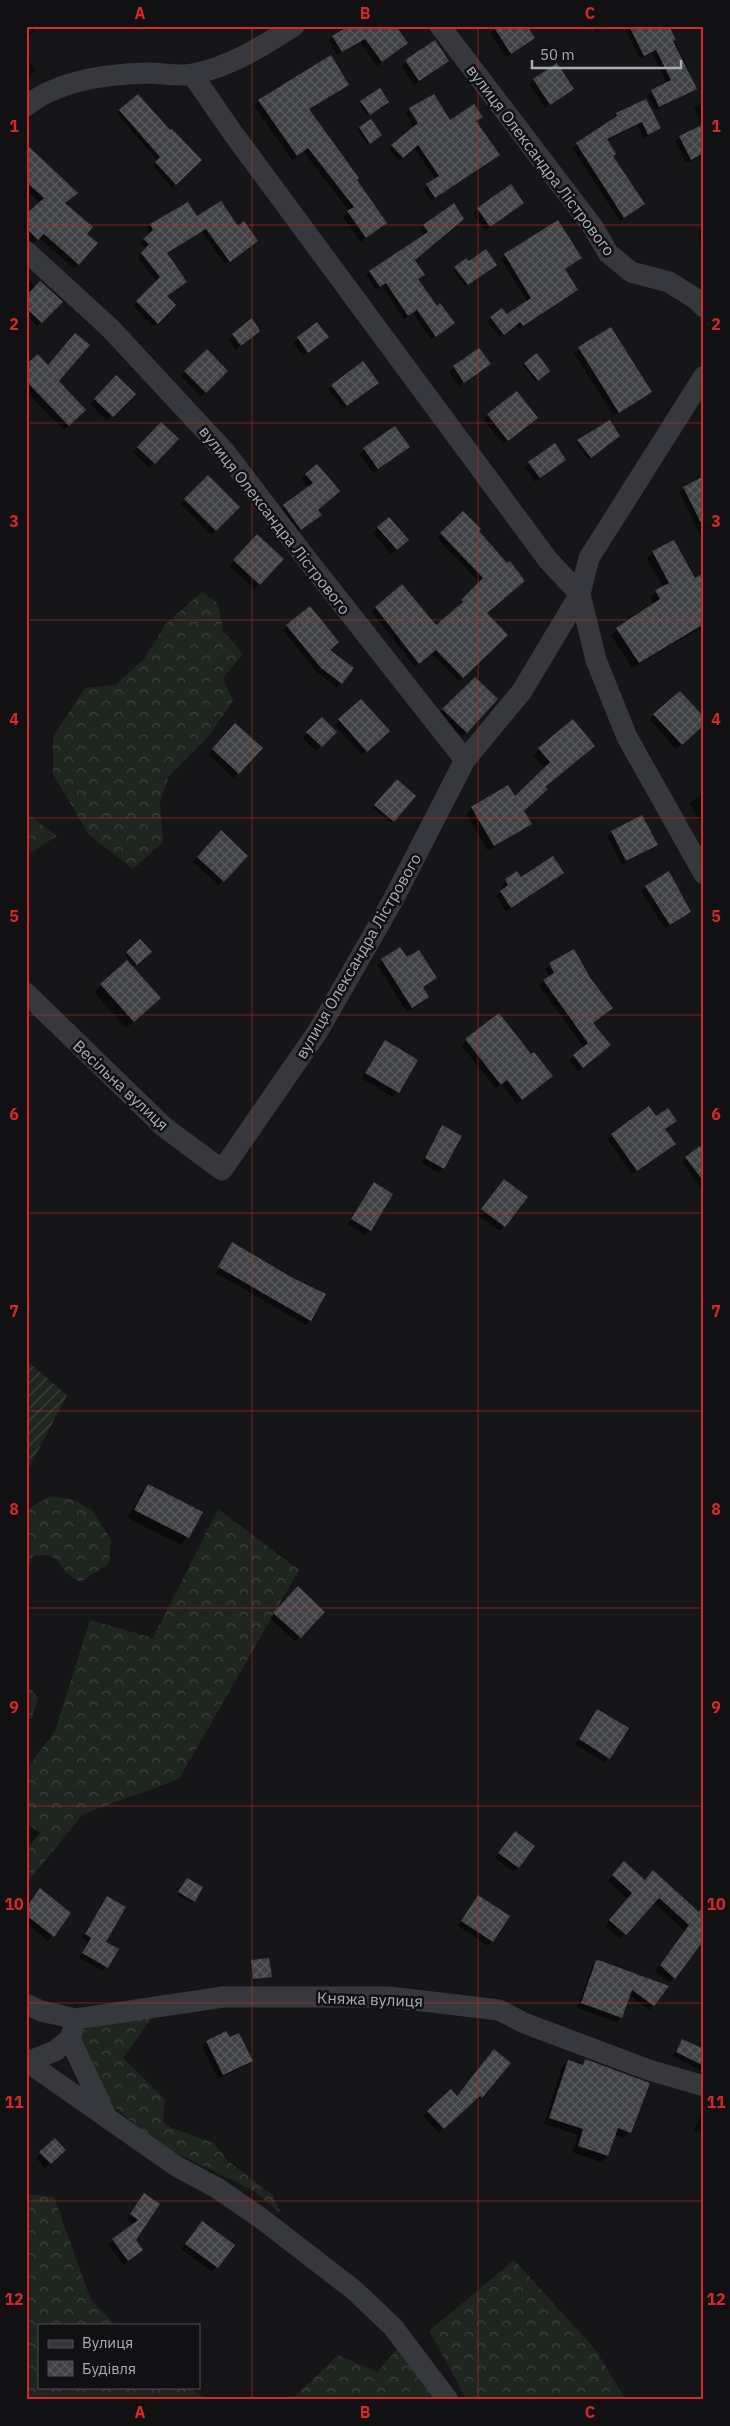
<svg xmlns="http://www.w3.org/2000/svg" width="730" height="2426" font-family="'IBM Plex Sans',sans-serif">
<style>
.forest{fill:url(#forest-crowns)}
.garden{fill:url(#garden-furrows)}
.shadow{fill:#0007}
.building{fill:url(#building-cross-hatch)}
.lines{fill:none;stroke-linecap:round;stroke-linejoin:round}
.minor{stroke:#37383d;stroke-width:21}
.grid{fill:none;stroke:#d62828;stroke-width:1;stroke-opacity:0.55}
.labels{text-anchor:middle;stroke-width:5;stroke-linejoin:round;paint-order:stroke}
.street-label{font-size:16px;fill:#a8adb8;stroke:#111113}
.neatline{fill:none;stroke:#d62828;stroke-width:2}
.grid-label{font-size:16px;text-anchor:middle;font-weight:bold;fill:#d62828}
</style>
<defs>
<pattern id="forest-crowns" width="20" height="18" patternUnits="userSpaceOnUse" patternTransform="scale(1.25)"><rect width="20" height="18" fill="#1e261f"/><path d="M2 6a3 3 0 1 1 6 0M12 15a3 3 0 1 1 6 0" fill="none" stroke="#3c433d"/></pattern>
<pattern id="garden-furrows" width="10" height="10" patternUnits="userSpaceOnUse" patternTransform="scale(1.25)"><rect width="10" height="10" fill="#1e261f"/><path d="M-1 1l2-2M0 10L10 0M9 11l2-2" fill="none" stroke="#3c433d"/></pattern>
<pattern id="building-cross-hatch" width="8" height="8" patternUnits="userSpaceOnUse" patternTransform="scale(1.25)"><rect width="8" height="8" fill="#404145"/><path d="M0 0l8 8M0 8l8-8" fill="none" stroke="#595a5e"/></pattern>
</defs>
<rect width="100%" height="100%" fill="#161618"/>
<path class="forest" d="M202,592L218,603L223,631L243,654L223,678L233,701L208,737L169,776L160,802L163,842L133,869L89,835L53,774V737L85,688L115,685L144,659L166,624Z
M26,813L57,836L29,854L26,853Z
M51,1496L74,1500L93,1511L111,1540L109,1563L81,1582C57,1573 64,1550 33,1556L26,1575V1510Z
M218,1509L299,1570L179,1779L83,1814L26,1884V1770L55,1731L90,1620L153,1638Z
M26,1685L38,1697L32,1718L26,1719Z
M126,2015H154L123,2058L165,2099L163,2121L171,2128L214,2143L228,2161L273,2195L281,2214L254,2191L158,2144L113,2106L80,2042L83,2030Z
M26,2194L54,2197L91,2300L115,2325H39V2387H187L210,2400H26Z
M514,2260L595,2349L626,2400H467L429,2331Z
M400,2346L441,2400H291L338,2355L377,2372Z"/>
<path class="garden" d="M26,1360L67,1395L26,1474Z"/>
<path class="shadow" d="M26,26H37L30,35L26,33Z
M348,26H394L406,44L377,66L360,42L337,55L329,41Z
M593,26H610L596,32Z
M624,26H667L688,68L686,70L695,88L655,111L647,95L667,84L652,53L640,59Z
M495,29L533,38L506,57L490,33Z
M434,42L447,61L414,85L401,66Z
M26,60L36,70L26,79Z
M534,80L572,89L545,108L529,84Z
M347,84L308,110L386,223L361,242L343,217L349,211L303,151L292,160L254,106L259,101Z
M645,100L660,128L644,138L637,125L606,141L612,157L644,204L620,221L572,148L613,120L612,118L616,114Z
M704,101V155L686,163L675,141L703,125L694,108Z
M361,102H388L367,115L359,104Z
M409,110L420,129L450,122L477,120L475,122L494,159L431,201L423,189L436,180L414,148L399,161L389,149L414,127L406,113Z
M120,111L170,132L200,160L172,188L153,166L158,161L117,114Z
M371,120L379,136L367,145L357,130Z
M26,157L76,193L64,204L86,234L78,264L74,268L39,238L33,244L26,237V216L40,203L26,190Z
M510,186L517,207L485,231L473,214Z
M187,203L197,218L237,228L253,245L225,264L202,232L166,254V297L175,305L153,326L133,306L157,282L138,258L146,248L140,243L150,234L147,228L150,225Z
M453,205L414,260L423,274L417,280L449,326L431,339L413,313L404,319L382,286L376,290L366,275L425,235L420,229Z
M558,222L580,258L564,270L573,293L519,329L516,325L500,337L487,321L502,309L507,315L528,302L501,259Z
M704,228V249L697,234Z
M466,259L468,262L493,267L465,286L453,270Z
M26,277L36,287L61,302L37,326L26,315Z
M251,320L254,335L236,350L228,339Z
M317,324L322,341L303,356L293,343Z
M610,329L647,394L613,415L574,353Z
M479,349L489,364L459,386L449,372Z
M207,351L227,371L201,397L181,376Z
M26,354L58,381L84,410L64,430L26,392Z
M525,364L547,373L536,382L523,366Z
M116,377L134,394L107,421L90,404Z
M332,386L374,387L343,409L328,389Z
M488,415L531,422L503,444L484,420Z
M161,424L177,439L149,468L133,452Z
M394,428L408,447L373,473L359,454Z
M616,438L588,459L576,443L578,441Z
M565,460L535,482L525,467L529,463Z
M317,466V510L320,515L296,534L279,510L309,488L301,479Z
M208,477L238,507L211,535L181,504Z
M704,477V538L702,539L679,492Z
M463,512L507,565L486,613L507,635L459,681L431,653L415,667L372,612L376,608L435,626L460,606L458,605L480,583L437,538Z
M389,519L403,545L391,554L373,533Z
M257,536L282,559L255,589L229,566Z
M653,552L694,580L704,582V626L632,668L611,635L654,605L650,597L663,587L647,558Z
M287,626L328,650L352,669L337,688L317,672L283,630Z
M475,678L497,699L462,737L438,714Z
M654,715L704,724L676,749L650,720Z
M322,719L335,732L316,751L303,738Z
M339,720L384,736L362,755L335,725Z
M573,721L544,787L523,811L530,823L488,851L466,814L472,808L515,798L545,769L533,755Z
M235,725L261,748L233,778L208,754Z
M397,781L414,797L391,823L373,808Z
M704,793V818L700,821L689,803Z
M221,832L246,856L219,885L193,862Z
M612,832L656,845L622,865L607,837Z
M517,873L521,879L562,873L506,912L496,896L504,889L501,885Z
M646,887L690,912L665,929L641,891Z
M140,941L150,952L134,966L125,955Z
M400,948L407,959L435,978L422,988L428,996L407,1012L377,965Z
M573,951L592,1023L605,1050L578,1071L569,1061L584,1048L539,985L550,977L545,969Z
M101,985L152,1005L126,1028L94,992Z
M499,1015L547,1081L517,1104L501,1084L496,1089L461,1045Z
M385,1041L417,1060L393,1097L361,1078Z
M656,1118L675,1121L664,1130L670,1148L632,1174L607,1139L611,1135Z
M443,1127V1168L439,1173L421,1163Z
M704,1145V1182L699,1186L682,1162Z
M374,1183L370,1230L365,1235L348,1224Z
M500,1185L526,1197L500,1231L478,1215Z
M232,1244L310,1320L306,1325L216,1273Z
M148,1486L188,1537L181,1545L128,1518L141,1493Z
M298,1588L323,1612L295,1641L270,1618Z
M597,1710L609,1758L604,1762L575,1744Z
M26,1822L40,1833L26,1850Z
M510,1837L518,1867L514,1872L495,1858Z
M619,1868L644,1881L704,1918L674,1978L669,1983L655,1971L685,1931L653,1902L620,1939L605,1926L628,1900L608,1881Z
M185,1881L194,1901L192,1903L177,1895Z
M479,1896L492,1941L488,1946L458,1926Z
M107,1898L104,1942L117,1950L103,1971L79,1958L88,1942L82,1938Z
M26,1908L69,1913L48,1941L26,1923Z
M597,1961L654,2005L649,2010L629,1995L621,2017L616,2022L577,2008L592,1966Z
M252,1962L271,1976L252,1980L250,1964Z
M683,2040L704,2050V2072L672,2056Z
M207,2042L251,2061L247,2065L218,2079L202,2046Z
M568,2061L581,2065L585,2061L630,2132L624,2138L614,2134L607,2156L601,2162L572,2152L578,2135L544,2124L562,2067Z
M509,2063L477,2102L474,2100L439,2133L423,2116L450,2091L456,2097Z
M704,2105V2134L694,2130Z
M55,2140L64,2150L45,2168L36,2158Z
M140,2200L158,2204L134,2240L141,2250L123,2265L108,2244L134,2224L127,2220Z
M202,2222L233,2245L212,2272L181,2249Z"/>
<path class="building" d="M349,26H396L408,43L382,62L365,39L342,52L332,36Z
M493,26H527L535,38L511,54Z
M629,26H669L676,40L673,41L697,89L659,107L651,90L671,80L656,50L644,56Z
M435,40L449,61L419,81L405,60Z
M331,55L349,85L309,109L359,178L357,180L387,223L366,238L347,211L354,207L308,148L297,156L258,100Z
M557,63L574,89L550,105L533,79Z
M380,88L389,102L370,115L360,101Z
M138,94L170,130L172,129L202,160L176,185L155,162L160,157L119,110Z
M434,94L450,120L474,104L483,117L476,121L500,155L435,198L426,184L439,176L418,145L403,158L391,145L418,123L409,108Z
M646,99L661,128L648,135L642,122L607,139L616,154L613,156L645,204L624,218L576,143L617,116L616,113Z
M371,119L382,135L370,144L359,127Z
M704,124V153L691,160L679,136Z
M26,144L78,193L65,203L93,227L87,234L98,243L79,265L44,234L38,240L26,228V214L44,198L26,182Z
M511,184L524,203L490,227L477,208Z
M221,201L238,226L244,221L258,241L230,262L206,229L167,253L187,282L167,296L176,305L158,324L136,301L160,277L141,253L149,244L143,239L153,230L150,224L188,202L197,216Z
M454,203L464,219L415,260L425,275L418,279L437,306L440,303L455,323L436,337L417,310L408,316L386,283L380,287L369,271L428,232L423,225Z
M558,220L582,258L565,269L578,290L523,326L520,322L504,335L490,317L502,308L507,314L531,298L504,254Z
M486,249L497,265L468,285L454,267L466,258L469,261Z
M40,281L63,302L42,323L26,308V296Z
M252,318L260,331L241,346L232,334Z
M317,322L329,337L308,353L297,337Z
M611,327L652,392L619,413L578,347Z
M75,333L90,345L59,381L86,410L69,426L26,381V364L38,354L48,365Z
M479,348L491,364L464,383L453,366Z
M207,349L228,371L206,393L184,371Z
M537,353L550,371L538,381L524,363Z
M363,361L379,383L347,406L331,385Z
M116,375L136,394L113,417L94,399Z
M517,391L538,418L508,441L487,414Z
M610,420L620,436L591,458L577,440Z
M161,422L179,439L155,464L137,447Z
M395,426L410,447L378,469L363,448Z
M555,443L566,460L540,478L528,462Z
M317,464L340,491L318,510L322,515L301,530L283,505L313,483L305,474Z
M208,475L240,507L216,531L184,499Z
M704,476V529L683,487Z
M463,511L481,529L479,531L507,563L510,561L525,581L487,613L508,635L463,678L436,650L419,664L375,607L402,584L436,625L463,602L461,600L483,578L440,533Z
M389,517L409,540L397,550L377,527Z
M257,534L284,559L260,585L233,560Z
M674,540L695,578L704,573V624L639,663L616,628L660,599L655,590L669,583L652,551Z
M310,606L339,642L330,650L354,668L342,684L321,668L286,625Z
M475,677L498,699L467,733L442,709Z
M680,691L704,717V725L682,745L653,714Z
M361,699L390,731L367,752L338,719Z
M322,717L337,732L322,747L306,732Z
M573,719L595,746L545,787L548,789L524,811L532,824L494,846L471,807L508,785L515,796L550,762L538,748Z
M235,723L263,748L239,774L212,749Z
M397,779L416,796L394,822L374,805Z
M642,815L658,845L626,861L611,831Z
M221,830L248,856L224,882L197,857Z
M553,856L564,873L511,908L500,891L508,885L505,879L517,871L521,877Z
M669,871L691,912L670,925L645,886Z
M140,939L152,952L137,965L126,952Z
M400,947L407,957L419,950L437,978L423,987L429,997L412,1008L381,959Z
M574,949L591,979L613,1008L593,1023L611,1045L583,1068L573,1055L588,1043L543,980L554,973L549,963Z
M127,960L161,998L134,1022L100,984Z
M499,1013L531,1054L534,1052L553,1076L522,1100L507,1080L501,1085L465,1039Z
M385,1040L418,1060L399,1093L365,1073Z
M649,1106L656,1116L668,1108L677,1121L665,1129L676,1144L637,1171L611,1134Z
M442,1125L462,1136L444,1169L425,1158Z
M704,1143V1182L685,1157Z
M504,1179L528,1197L505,1227L481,1209Z
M374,1182L393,1194L371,1231L351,1219Z
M232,1242L291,1277L326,1294L311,1321L218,1267Z
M148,1484L203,1512L189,1538L134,1510Z
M298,1586L325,1612L301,1638L273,1613Z
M597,1709L629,1728L610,1759L579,1739Z
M515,1831L535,1846L519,1868L498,1853Z
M624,1861L645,1880L653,1870L699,1912L704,1905V1940L675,1979L660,1965L689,1925L659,1898L626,1935L609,1920L632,1893L612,1875Z
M187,1878L203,1887L195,1902L178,1892Z
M40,1888L71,1913L54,1937L26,1915V1908Z
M478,1895L510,1916L493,1942L461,1921Z
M107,1896L126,1907L106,1942L119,1949L108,1968L82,1953L91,1938L85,1934Z
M269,1958L272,1977L253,1979L251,1960Z
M596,1960L601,1961L669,1986L654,2006L632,1990L622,2018L581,2003Z
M226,2031L230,2037L239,2033L253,2061L223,2075L206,2041Z
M682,2039L704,2049V2066L676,2052Z
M494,2049L511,2063L482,2098L480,2096L444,2129L427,2111L451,2089L457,2096Z
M585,2059L650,2083L631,2133L618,2128L608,2156L578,2146L583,2129L549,2118L568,2060L583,2065Z
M55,2138L66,2150L51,2164L39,2152Z
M144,2193L160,2204L136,2240L143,2250L128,2261L112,2239L138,2220L130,2214Z
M202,2221L235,2245L218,2268L185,2244Z"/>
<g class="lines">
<path class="minor" d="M440,26L593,227L608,253L631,272L669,282L696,299L704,307
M192,74L232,132L548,560L580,594L596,660L627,737L704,874
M26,106C58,80 108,74 147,73C162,73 179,77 193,74C230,67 263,46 294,26
M26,251L110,328L226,453L306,558L465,760
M26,993L164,1127L222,1170L318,1031L392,902L465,760L522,691L580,594L589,558L704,376
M26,2004L41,2011L76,2019L223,1997H389L499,2010L524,2023L649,2070L704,2086
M76,2019L70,2039L107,2118
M26,2061L176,2166L217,2188L262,2219L354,2290L393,2327L448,2400
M27,2062L55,2051L70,2039"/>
</g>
<path class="grid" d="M252,26V2400M478,26V2400M26,225H704M26,423H704M26,620H704M26,818H704M26,1015H704M26,1213H704M26,1411H704M26,1608H704M26,1806H704M26,2003H704M26,2201H704"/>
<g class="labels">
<g class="street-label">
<text transform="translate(541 160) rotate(53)" y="6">вулиця Олександра Лістрового</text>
<text transform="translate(275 520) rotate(52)" y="6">вулиця Олександра Лістрового</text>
<text transform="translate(358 956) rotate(-60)" y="6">вулиця Олександра Лістрового</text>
<text transform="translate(121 1085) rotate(43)" y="6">Весільна вулиця</text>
<text transform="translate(370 1999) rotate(2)" y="6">Княжа вулиця</text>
</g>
</g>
<rect width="730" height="2426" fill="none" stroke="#111113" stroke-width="55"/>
<rect x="38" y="2324" width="162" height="65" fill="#111113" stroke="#4d4f55"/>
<rect x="48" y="2340" width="25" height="8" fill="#37383d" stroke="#4d4f55"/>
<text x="82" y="2348" font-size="15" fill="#a8adb8">Вулиця</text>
<rect x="48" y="2361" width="25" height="15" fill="url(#building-cross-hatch)" stroke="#4d4f55"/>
<text x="82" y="2374" font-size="15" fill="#a8adb8">Будівля</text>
<path d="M532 60v8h149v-8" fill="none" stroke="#a8adb8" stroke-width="2.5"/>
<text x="540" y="60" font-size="15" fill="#a8adb8" stroke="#111113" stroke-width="4" paint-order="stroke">50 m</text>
<rect x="28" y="28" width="674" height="2370" class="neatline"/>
<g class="grid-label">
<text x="140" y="19">A</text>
<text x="365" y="19">B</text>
<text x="590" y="19">C</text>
<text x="14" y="132">1</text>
<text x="716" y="132">1</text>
<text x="14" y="330">2</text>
<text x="716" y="330">2</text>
<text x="14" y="527">3</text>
<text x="716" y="527">3</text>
<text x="14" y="725">4</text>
<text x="716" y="725">4</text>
<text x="14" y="922">5</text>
<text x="716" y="922">5</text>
<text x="14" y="1120">6</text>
<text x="716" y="1120">6</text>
<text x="14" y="1317">7</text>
<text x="716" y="1317">7</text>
<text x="14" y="1515">8</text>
<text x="716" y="1515">8</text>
<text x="14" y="1713">9</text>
<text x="716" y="1713">9</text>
<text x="14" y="1910">10</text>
<text x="716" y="1910">10</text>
<text x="14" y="2108">11</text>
<text x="716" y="2108">11</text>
<text x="14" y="2305">12</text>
<text x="716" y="2305">12</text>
<text x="140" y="2418">A</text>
<text x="365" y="2418">B</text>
<text x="590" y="2418">C</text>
</g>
</svg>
